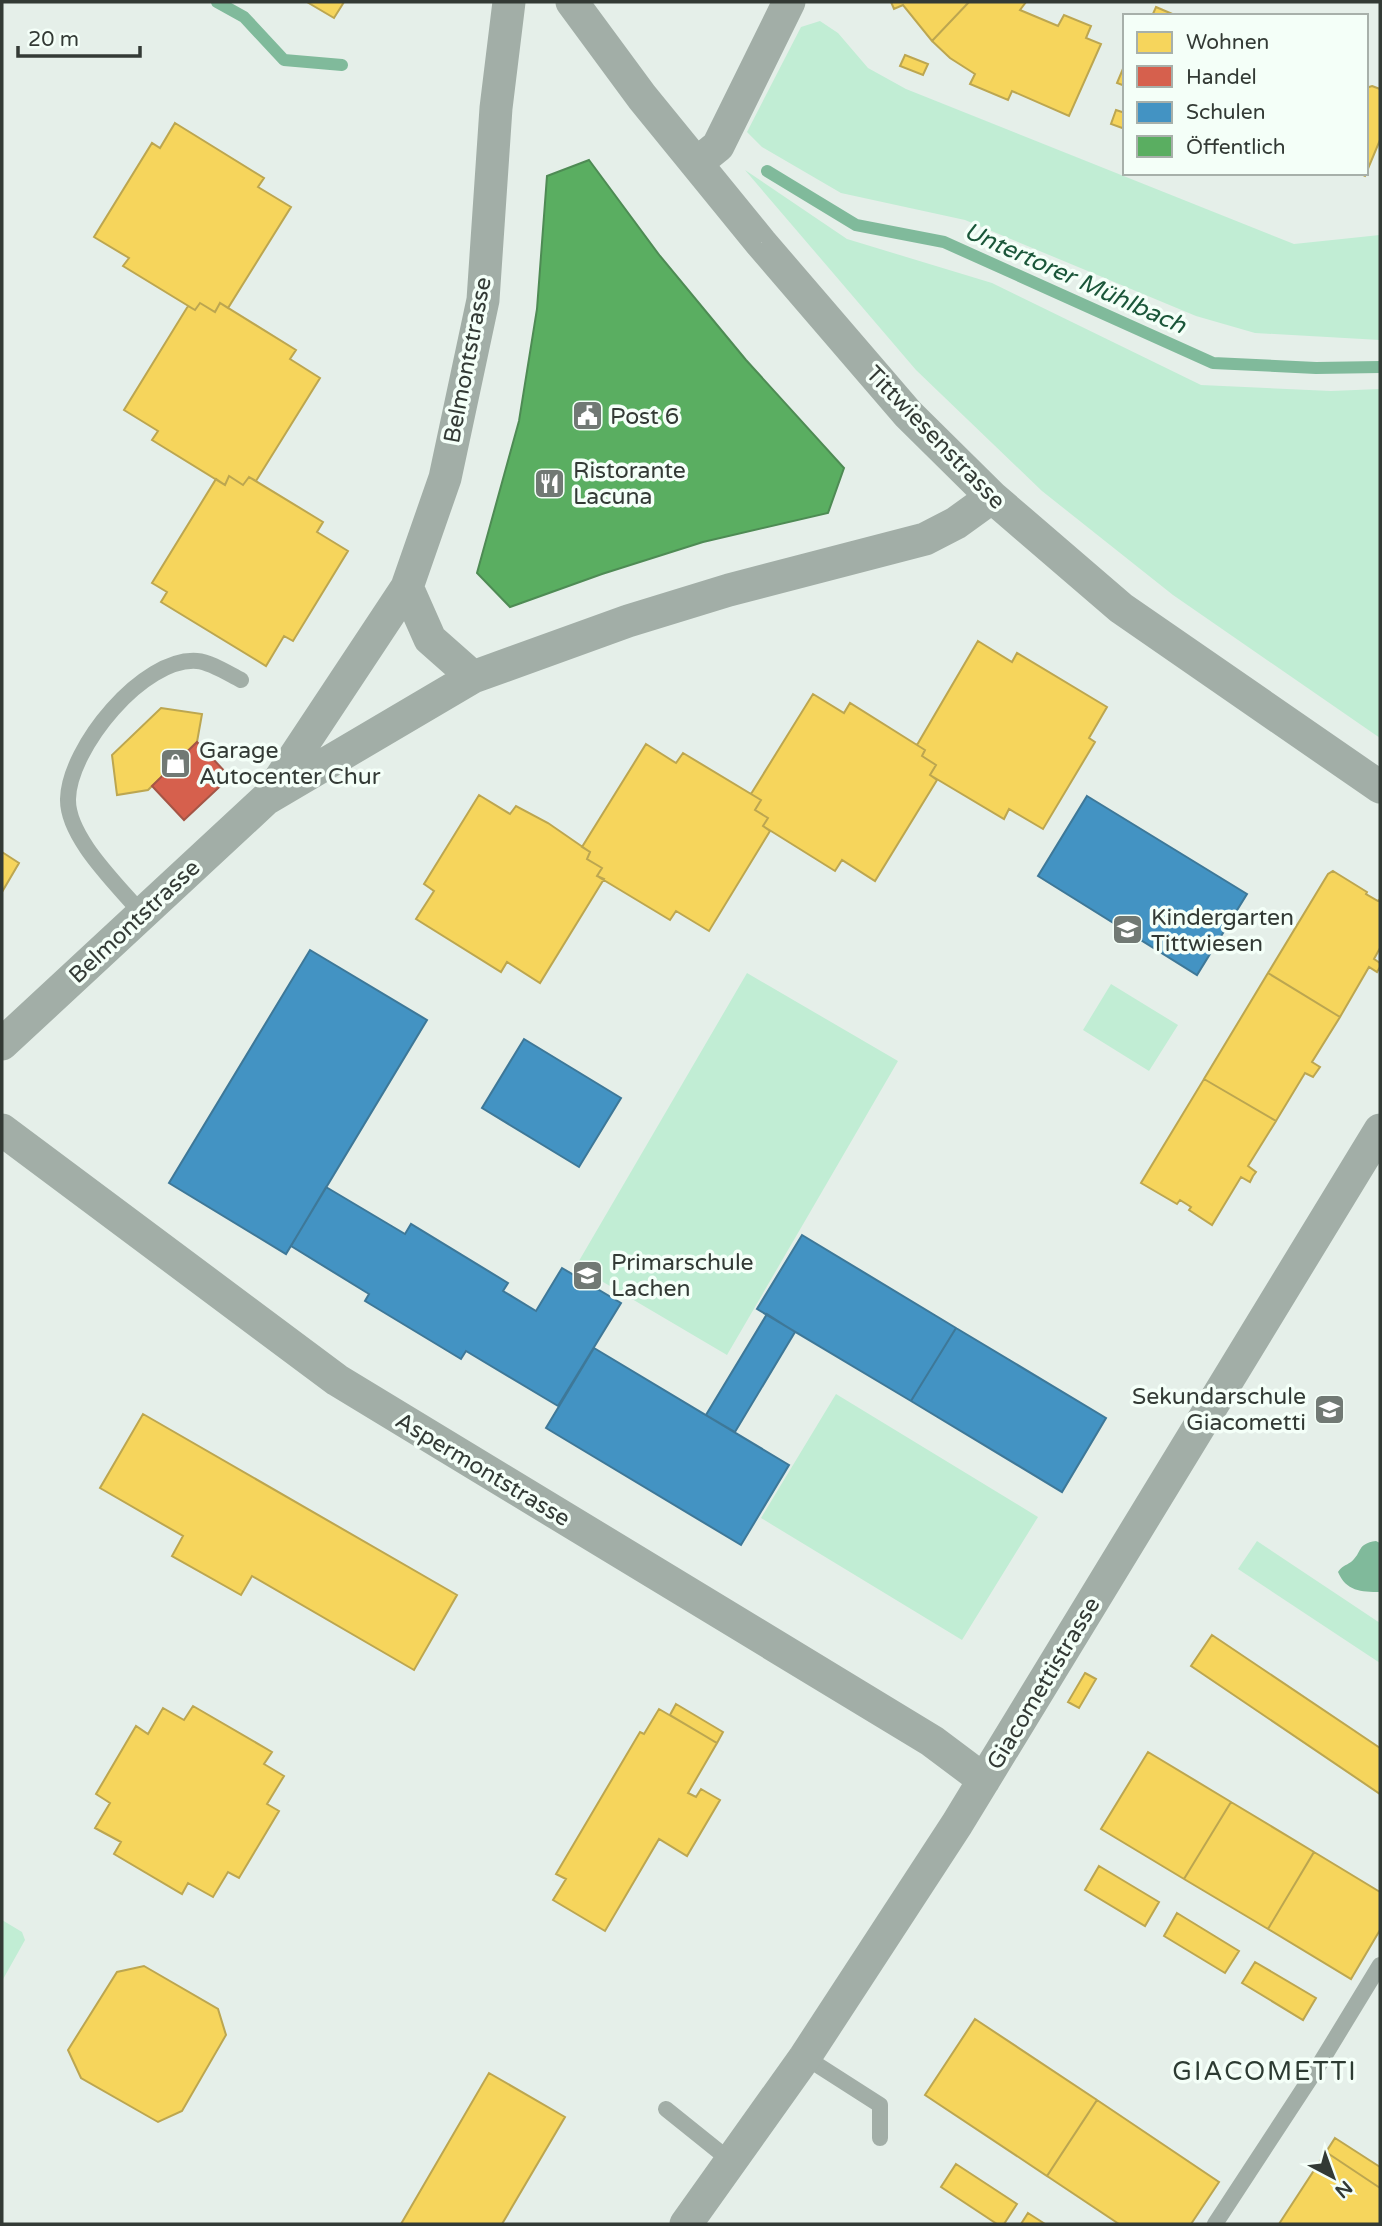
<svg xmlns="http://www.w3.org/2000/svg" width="1382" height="2226" font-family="'Varela Round',sans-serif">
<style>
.green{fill:#c1edd4}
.water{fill:#80ba9b}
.homes{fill:#f6d55c;stroke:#bca650;stroke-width:2}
.shops{fill:#d6604d;stroke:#a55546;stroke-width:2}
.schools{fill:#4393c3;stroke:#3e7898;stroke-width:2}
.public{fill:#5aae61;stroke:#4e8b54;stroke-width:2}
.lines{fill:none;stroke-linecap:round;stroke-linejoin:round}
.stream{stroke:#80ba9b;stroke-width:12}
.service{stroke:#a2aea7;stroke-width:16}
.minor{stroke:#a2aea7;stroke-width:33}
.labels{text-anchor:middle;stroke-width:7;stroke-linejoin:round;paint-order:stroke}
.street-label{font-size:23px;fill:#333a35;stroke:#f4fff8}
.poi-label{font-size:23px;fill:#333a35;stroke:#f4fff8;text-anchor:start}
.water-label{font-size:24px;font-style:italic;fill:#1a5639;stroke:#f4fff8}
.quarter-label{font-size:26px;letter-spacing:2px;fill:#2d3b32;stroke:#f4fff8}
</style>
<rect width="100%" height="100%" fill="#e5efe9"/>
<path class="green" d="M820,21L838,33L868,68L906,89L1294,244L1380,235V340L1255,333L1196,316L965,220L841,193L762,147L747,132L801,27Z
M745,170L847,239L992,283L1201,385L1331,391L1380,389V738L1173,595L1042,491L916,370Z
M747,973L898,1061L727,1355L576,1266Z
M1111,984L1178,1025L1149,1071L1083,1030Z
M836,1394L1038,1517L962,1640L761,1518Z
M1257,1541L1380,1623V1663L1238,1569Z
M2,1920L22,1932L25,1940L2,1981Z"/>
<path class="water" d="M1376,1541L1380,1543V1592C1361,1592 1346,1591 1338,1572C1342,1566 1345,1566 1351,1562C1363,1552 1356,1544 1376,1541Z"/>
<path class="homes" d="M307,2H344L334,18Z
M891,2H969L932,41L903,5L894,9Z
M969,2H1026L1020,10L1058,26L1064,15L1091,26L1086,38L1101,44L1069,116L1012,91L1008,100L970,84L975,74L950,58L932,41Z
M1156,7L1177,16H1152Z
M905,55L928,64L923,75L900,66Z
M1125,64V86L1117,83Z
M1372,86L1380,89V140L1365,176L1359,173H1366V88Z
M1116,110L1125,113V129L1111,124Z
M175,123L264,178L258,187L291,207L228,308L220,303L215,312L200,303L195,310L123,266L129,258L94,237L152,143L160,148Z
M200,303L215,312L220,303L296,350L290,359L320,378L256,481L249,477L243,485L229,476L225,485L152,440L158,431L124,410L188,306L195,310Z
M229,476L243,485L249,477L323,522L317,532L348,551L293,641L284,636L266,666L161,602L167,592L152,583L216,479L225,485Z
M978,641L1012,662L1017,653L1107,707L1089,738L1095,742L1043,829L1009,809L1004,819L930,775L936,765L922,756L925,750L917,745Z
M813,694L844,713L850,703L925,750L922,756L936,765L930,775L937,780L875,881L842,860L835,871L763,826L768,818L755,810L761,800L751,794Z
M161,708L202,714L197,742L148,790L117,795L112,755Z
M646,744L676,763L683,753L761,800L755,810L768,818L763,826L770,831L709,931L676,911L670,920L597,876L602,868L587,859L590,852L582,847Z
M479,795L510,814L516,806L548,823L590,852L587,859L602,868L597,876L604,879L540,983L507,962L501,972L416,919L434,891L424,884Z
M2,852L19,863L2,892Z
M1333,871L1367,892L1366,894L1378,901L1380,899V948L1374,959L1380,963V967L1377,972L1369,967L1340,1017L1268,973L1328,874Z
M1268,973L1340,1017L1312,1062L1320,1067L1313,1077L1305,1073L1276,1121L1204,1079Z
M1204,1079L1276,1121L1248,1166L1256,1172L1253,1176L1250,1182L1241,1177L1212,1225L1189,1210L1191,1207L1180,1200L1177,1204L1141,1183Z
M143,1414L457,1595L414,1670L252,1576L241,1595L172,1556L183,1536L100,1488Z
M1212,1635L1380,1748V1794L1191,1666Z
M1085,1673L1096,1679L1079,1708L1068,1702Z
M676,1704L723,1732L717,1743L670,1715Z
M193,1706L272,1752L264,1764L284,1776L267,1804L279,1811L239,1878L228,1872L213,1897L188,1883L182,1894L114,1854L121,1842L95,1828L110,1803L96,1794L136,1726L148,1734L163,1708L184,1720Z
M659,1709L717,1743L688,1793L696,1797L701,1789L720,1800L687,1856L659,1839L605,1931L553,1900L566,1879L556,1874L640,1732L644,1734Z
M1148,1752L1231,1802L1184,1879L1101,1829Z
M1231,1802L1314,1852L1268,1929L1184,1879Z
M1314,1852L1380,1892V1930L1351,1979L1268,1929Z
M1099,1866L1159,1902L1145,1926L1085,1890Z
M1177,1913L1239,1951L1225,1973L1164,1936Z
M1255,1962L1316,1998L1303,2020L1242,1983Z
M144,1966L218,2009L226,2035L182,2111L158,2122L81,2078L68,2050L117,1972Z
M975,2019L1097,2100L1047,2176L925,2095Z
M489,2073L565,2117L502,2224H401Z
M1097,2100L1219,2182L1191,2224H1119L1047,2176Z
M1335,2138L1380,2167V2188L1326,2152Z
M1326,2152L1380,2188V2224H1279Z
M956,2164L1017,2204L1004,2224H997L941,2187Z
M1028,2213L1045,2224H1021Z"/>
<path class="shops" d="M197,742L230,777L184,820L152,786Z"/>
<path class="schools" d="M1087,796L1247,894L1197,975L1038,876Z
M310,950L427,1020L286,1254L169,1183Z
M524,1039L621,1098L579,1167L482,1108Z
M326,1187L405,1234L411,1224L508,1283L503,1291L536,1311L562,1268L621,1303L558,1406L466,1351L461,1359L365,1301L369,1294L291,1246Z
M802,1235L956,1328L911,1401L757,1309Z
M767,1314L795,1332L735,1432L706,1415Z
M956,1328L1106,1418L1062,1492L911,1401Z
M594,1348L789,1465L741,1545L546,1428Z"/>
<path class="public" d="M589,160L660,256L746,360L844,468L828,513L703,542L602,574L510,607L477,573L519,421L537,309L547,176Z"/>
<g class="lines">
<path class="stream" d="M217,2L244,17L284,60L342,65
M767,171L856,225L944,242L1213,363L1316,368L1380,367"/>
<path class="service" d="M142,914C119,886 67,838 68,799C69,748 143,657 197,661C211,662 229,674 241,680
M805,2057L880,2105V2138
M666,2109L732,2162
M1215,2224L1319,2065L1380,1965"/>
<path class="minor" d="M572,2L642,97L761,243L908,414L992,497L1121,608L1380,787
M697,163L718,146L789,2
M407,587L430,639L473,677
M272,791L407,587L445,478L483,300L496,108L509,2
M2,1044L266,799L473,677L628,621L729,590L925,539L956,523L992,497
M2,1130L337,1380L932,1741L984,1780
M686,2224L805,2057L957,1824L1380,1130"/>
</g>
<defs>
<symbol id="civic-square" viewBox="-11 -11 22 22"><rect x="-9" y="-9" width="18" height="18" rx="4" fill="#717974" stroke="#f4fff8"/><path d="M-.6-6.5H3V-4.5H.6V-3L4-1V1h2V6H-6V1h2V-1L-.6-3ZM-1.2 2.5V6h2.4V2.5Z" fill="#fff"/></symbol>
<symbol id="restaurant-square" viewBox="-11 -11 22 22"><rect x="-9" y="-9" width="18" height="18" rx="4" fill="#717974" stroke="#f4fff8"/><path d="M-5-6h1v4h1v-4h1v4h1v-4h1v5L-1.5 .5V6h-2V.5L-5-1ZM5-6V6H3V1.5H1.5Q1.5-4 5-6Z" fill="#fff"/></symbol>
<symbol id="shop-square" viewBox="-11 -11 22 22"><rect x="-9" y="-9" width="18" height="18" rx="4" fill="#717974" stroke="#f4fff8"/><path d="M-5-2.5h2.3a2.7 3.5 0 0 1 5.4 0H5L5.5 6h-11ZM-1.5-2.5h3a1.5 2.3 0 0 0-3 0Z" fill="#fff"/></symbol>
<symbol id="school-square" viewBox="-11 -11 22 22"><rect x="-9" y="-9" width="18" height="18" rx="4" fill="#717974" stroke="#f4fff8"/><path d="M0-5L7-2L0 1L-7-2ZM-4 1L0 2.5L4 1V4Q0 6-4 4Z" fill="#fff"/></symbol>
</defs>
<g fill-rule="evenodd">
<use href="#civic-square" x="570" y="398" width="35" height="35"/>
<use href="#restaurant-square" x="532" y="466" width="35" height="35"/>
<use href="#shop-square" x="158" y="746" width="35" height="35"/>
<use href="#school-square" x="1110" y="912" width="35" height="35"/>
<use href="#school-square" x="570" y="1258" width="35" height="35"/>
<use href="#school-square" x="1312" y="1392" width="35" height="35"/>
</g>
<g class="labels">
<g class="street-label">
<text transform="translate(467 360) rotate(-79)" y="8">Belmontstrasse</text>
<text transform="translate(936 437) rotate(46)" y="8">Tittwiesenstrasse</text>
<text transform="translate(134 921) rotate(-43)" y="8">Belmontstrasse</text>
<text transform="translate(483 1469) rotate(31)" y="8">Aspermontstrasse</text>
<text transform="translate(1043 1683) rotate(-59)" y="8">Giacomettistrasse</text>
</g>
<g class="poi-label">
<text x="610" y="424">Post 6</text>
<text x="573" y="478">Ristorante<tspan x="573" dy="26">Lacuna</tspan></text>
<text x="199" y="758">Garage<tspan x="199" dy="26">Autocenter Chur</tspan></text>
<text x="1151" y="925">Kindergarten<tspan x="1151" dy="26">Tittwiesen</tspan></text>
<text x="611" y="1270">Primarschule<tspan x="611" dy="26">Lachen</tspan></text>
<text x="1306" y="1404" text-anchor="end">Sekundarschule<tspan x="1306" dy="26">Giacometti</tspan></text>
</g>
<g class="water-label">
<text transform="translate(1075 278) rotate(24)" y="8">Untertorer Mühlbach</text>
</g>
<g class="quarter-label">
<text x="1265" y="2080">GIACOMETTI</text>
</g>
</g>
<rect width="1382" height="2226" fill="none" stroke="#333a35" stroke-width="7"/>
<rect x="1123" y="14" width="245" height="161" fill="#f4fff8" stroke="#a7b0aa" stroke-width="2"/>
<rect x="1137" y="32" width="35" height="21" fill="#f6d55c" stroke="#a7b0aa" stroke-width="2"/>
<text x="1186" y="49" font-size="21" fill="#333a35">Wohnen</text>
<rect x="1137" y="66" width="35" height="21" fill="#d6604d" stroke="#a7b0aa" stroke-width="2"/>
<text x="1186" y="84" font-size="21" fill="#333a35">Handel</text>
<rect x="1137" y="102" width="35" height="21" fill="#4393c3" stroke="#a7b0aa" stroke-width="2"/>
<text x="1186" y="119" font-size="21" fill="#333a35">Schulen</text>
<rect x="1137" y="136" width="35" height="21" fill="#5aae61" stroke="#a7b0aa" stroke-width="2"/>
<text x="1186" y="154" font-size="21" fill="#333a35">Öffentlich</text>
<g transform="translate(1333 2177) rotate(139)" stroke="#f4fff8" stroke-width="5" paint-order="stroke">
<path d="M0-5L12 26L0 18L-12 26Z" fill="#333a35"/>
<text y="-10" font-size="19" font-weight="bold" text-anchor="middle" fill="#333a35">N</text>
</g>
<path d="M18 46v10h122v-10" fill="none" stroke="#333a35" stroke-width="3.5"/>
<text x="28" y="46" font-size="21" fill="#333a35" stroke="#f4fff8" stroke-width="5" paint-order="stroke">20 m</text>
</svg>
